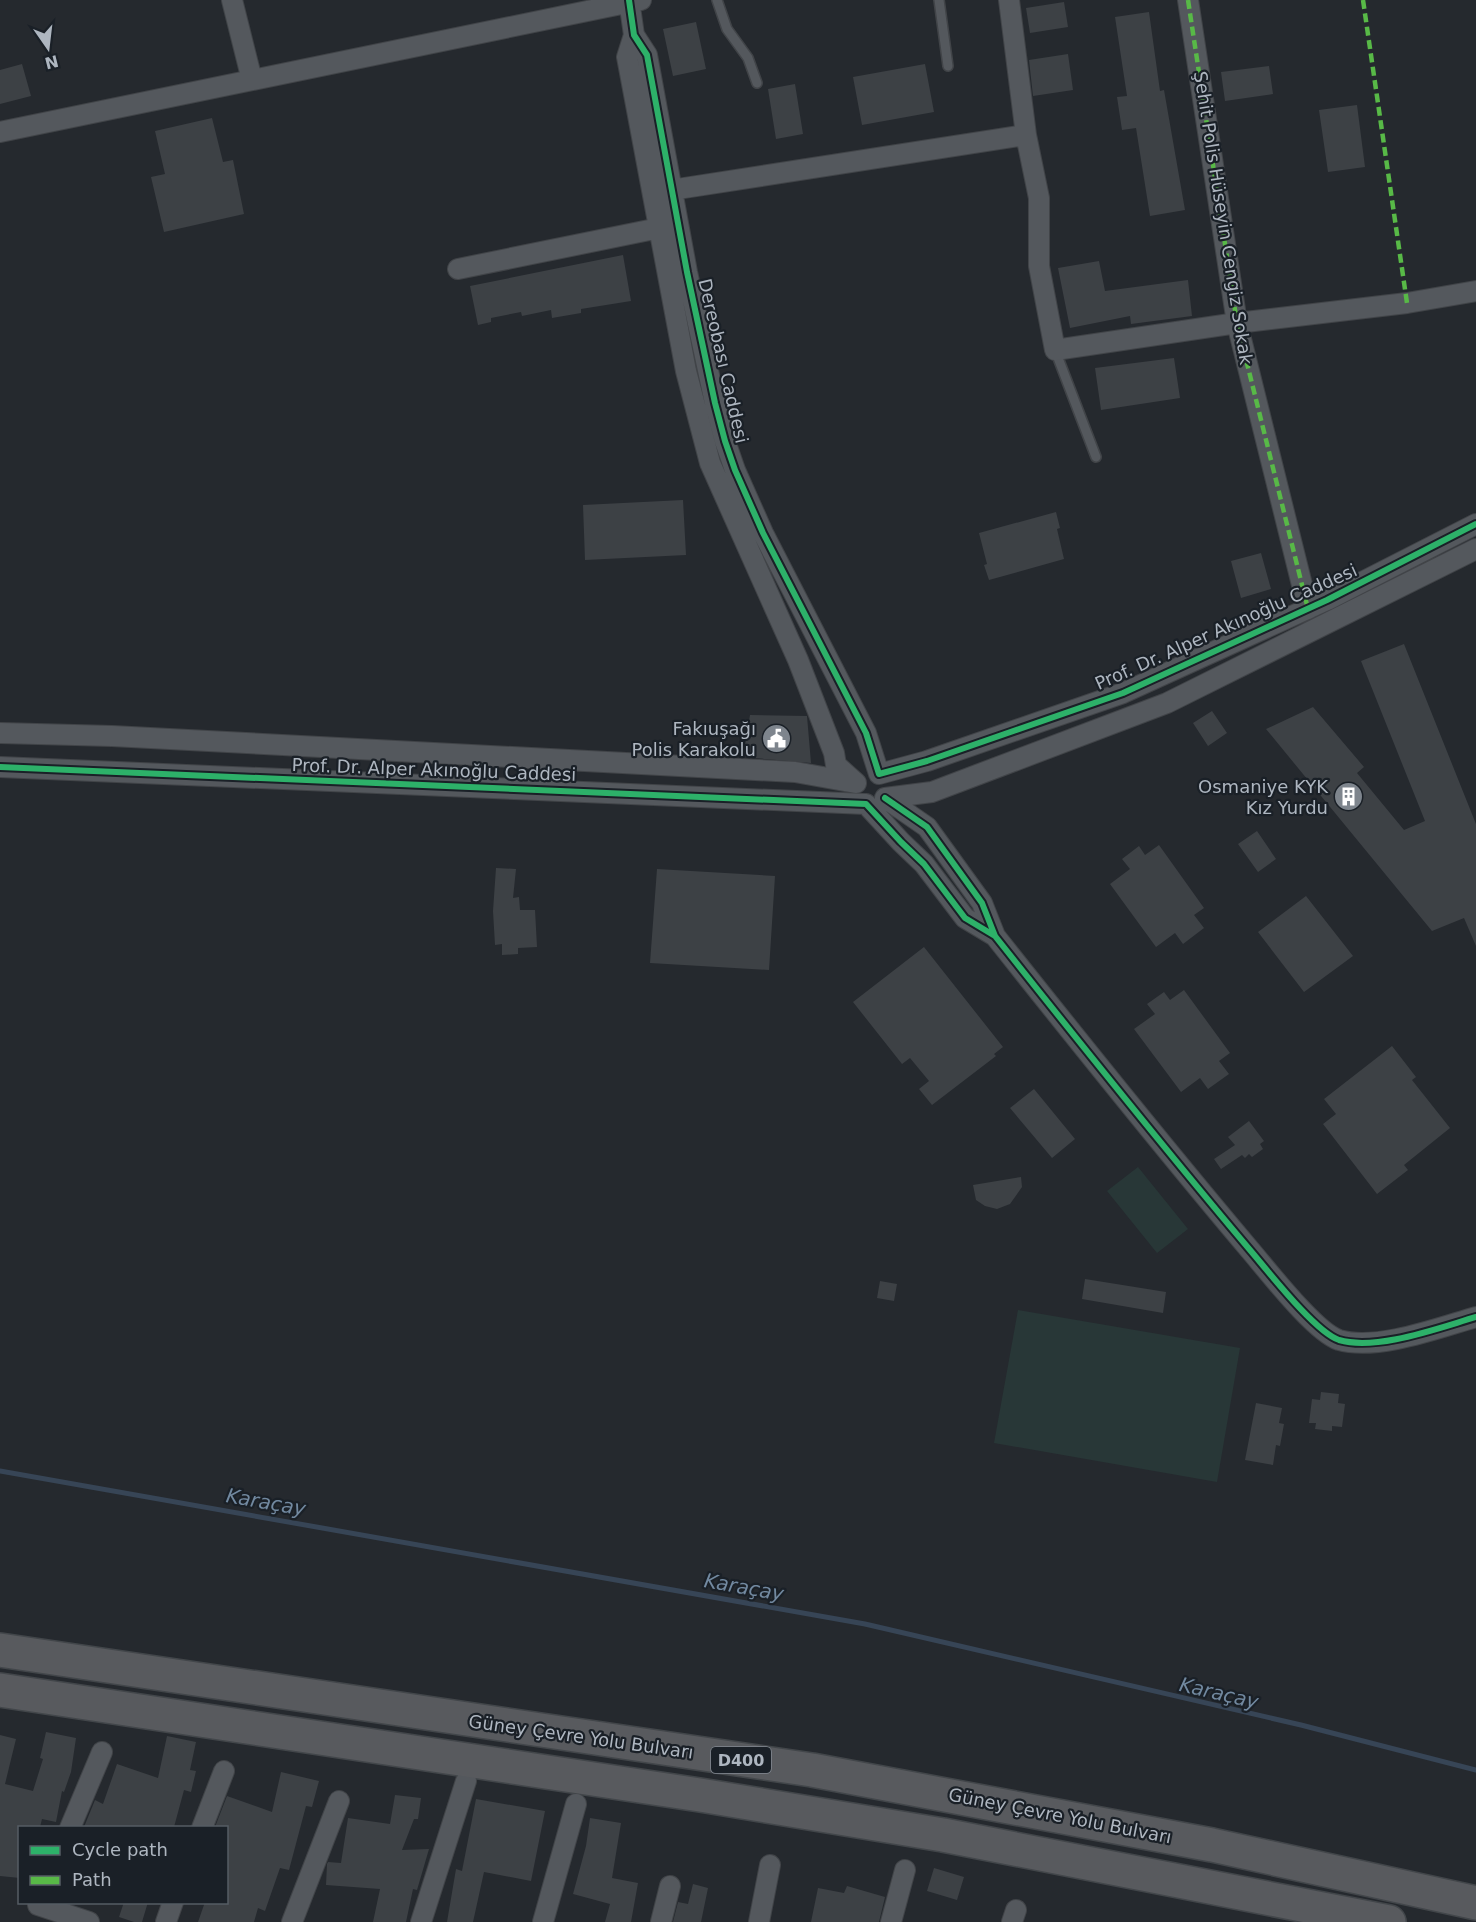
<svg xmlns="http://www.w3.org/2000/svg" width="1476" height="1922" font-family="'DejaVu Sans',sans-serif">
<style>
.green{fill:#283737}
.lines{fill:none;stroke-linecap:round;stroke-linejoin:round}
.stream{stroke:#374556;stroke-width:5}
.building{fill:#3d4145}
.service-casing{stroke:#414448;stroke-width:12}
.minor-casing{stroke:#414448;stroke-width:22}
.trunk-casing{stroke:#42464a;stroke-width:36}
.service{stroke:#54585d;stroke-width:9}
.minor{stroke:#54585d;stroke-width:20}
.trunk{stroke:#585a5e;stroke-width:33}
.quiet{stroke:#58b947;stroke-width:4.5;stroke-dasharray:9 4.5;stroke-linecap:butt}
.cycleway-casing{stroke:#1a2027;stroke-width:10}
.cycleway{stroke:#2db169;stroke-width:6}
.labels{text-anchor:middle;stroke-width:4.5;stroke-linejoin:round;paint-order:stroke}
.shield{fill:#1a2027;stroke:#828992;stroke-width:1.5}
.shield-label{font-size:16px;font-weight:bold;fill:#aeb6c0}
.street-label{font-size:18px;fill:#aeb6c0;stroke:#1a2027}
.poi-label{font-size:18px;fill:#aeb6c0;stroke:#1a2027;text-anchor:end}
.water-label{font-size:20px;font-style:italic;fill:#7289a0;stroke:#1a2027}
</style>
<rect width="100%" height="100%" fill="#25292e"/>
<path class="green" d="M1138,1167L1188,1229L1157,1253L1107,1191Z
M1018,1310L1240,1348L1217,1482L994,1443Z"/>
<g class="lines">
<path class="stream" d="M0,1471L865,1624L1301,1725L1476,1770"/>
</g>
<path class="building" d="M1064,2L1068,27L1030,33L1026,8Z
M1149,12L1160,91L1164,90L1185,210L1150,216L1136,128L1122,130L1117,97L1127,96L1115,17Z
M696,22L706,69L673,76L663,29Z
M1068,54L1073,90L1033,96L1029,60Z
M22,64L31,96L0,104V70Z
M925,64L934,112L862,125L853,77Z
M1269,66L1273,94L1225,101L1221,72Z
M795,84L803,134L776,139L768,89Z
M1357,105L1365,167L1328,172L1319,110Z
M212,118L223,162L233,160L244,214L164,232L151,177L165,174L155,131Z
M623,255L631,301L581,309V313L552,318L551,310L522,316L521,312L491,318V322L478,325L470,286Z
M1099,261L1105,291L1188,280L1192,316L1131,324L1130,316L1070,328L1058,268Z
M1174,358L1180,398L1101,410L1095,368Z
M683,500L686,555L585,560L583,505Z
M1056,512L1060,528L1057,529L1064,559L989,580L984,565L987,564L979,533Z
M1261,553L1271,589L1241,598L1231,561Z
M1404,644L1476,824V946L1464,918L1432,931L1266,729L1313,707L1364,767L1357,773L1404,830L1425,821L1361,661Z
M1212,711L1227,733L1208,746L1193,723Z
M750,715L807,716L811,763L743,757Z
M1257,831L1276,859L1258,872L1238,844Z
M1159,845L1204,908L1194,915L1204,928L1183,944L1175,933L1156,947L1110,884L1130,869L1122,859L1139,846L1145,855Z
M496,868L516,869L513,898L519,897L520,910H535L537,947L518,948V954L502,955V944L495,945L493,911Z
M657,869L775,876L769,970L650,963Z
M1306,896L1353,956L1304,992L1258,932Z
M924,947L1003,1047L994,1054L996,1056L932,1105L919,1089L929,1081L910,1058L902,1064L853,1002Z
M1184,990L1230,1053L1219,1061L1229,1074L1208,1089L1200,1078L1181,1092L1134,1029L1155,1014L1147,1004L1164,992L1170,1000Z
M1392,1046L1416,1077L1412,1080L1450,1128L1404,1165L1408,1170L1377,1194L1323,1124L1336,1114L1324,1099Z
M1034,1089L1075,1139L1052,1158L1010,1108Z
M1249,1121L1264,1141L1260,1144L1263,1149L1252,1157L1249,1154L1245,1158L1242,1155L1221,1169L1214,1159L1235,1145L1228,1137Z
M1021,1177L1022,1187L1010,1204L997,1209L985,1206L976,1200L973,1185Z
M1085,1279L1166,1292L1163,1313L1082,1299Z
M880,1281L897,1284L894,1301L877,1298Z
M1321,1392L1339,1394L1338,1403L1345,1404L1342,1427L1332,1426V1431L1315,1429L1316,1423H1309L1312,1399L1320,1400Z
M1256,1403L1282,1408L1279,1423L1284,1424L1280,1446L1276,1445L1273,1465L1245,1460Z
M46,1732L76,1738L71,1772L64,1792L62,1791L56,1822L42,1819L40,1827H20V1878L0,1876V1735L16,1739L5,1784L33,1791L43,1759L40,1758Z
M167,1736L196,1742L190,1770L196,1771L191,1792L184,1790L174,1827H84L95,1800L103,1804L117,1764L158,1778Z
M281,1772L319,1781L312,1807L306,1806L289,1870L280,1868L265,1911L258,1908L254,1922H198L205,1902H226V1827H215L227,1796L272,1812Z
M395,1795L421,1798L418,1819H414L402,1850L429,1849L417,1890L413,1889L406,1922H373L380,1889L326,1885L327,1864L328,1862L341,1863L348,1818L390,1824Z
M476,1799L545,1811L531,1881L484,1872L473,1922H447L456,1869L462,1871Z
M590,1818L621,1823L612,1878L638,1883L631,1922H605L610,1904L573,1894L586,1846Z
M934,1868L964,1877L957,1900L927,1891Z
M693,1884L708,1888L701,1922H673L678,1902L688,1904Z
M847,1886L885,1897L879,1922H811L818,1888L844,1893Z
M124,1902H148L142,1922H134L119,1917Z"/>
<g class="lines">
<defs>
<path id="service" d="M717,0L727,29L748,58L757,83
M939,0L948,66
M1055,350L1096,457"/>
<path id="minor" d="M232,0L252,80
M629,0L634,35L647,55L687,272L715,403L725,441L735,470L763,533L866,733L879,774L927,761L1123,693L1327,600L1476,524
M1009,0L1026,135L1039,198V266L1055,350L1237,323L1407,303L1476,291
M1188,0L1237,323L1308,609
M634,35L627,57L686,371L710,463L798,660L834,753L836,765L856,783
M0,132L641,0
M671,190L1026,135
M458,269L669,226
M0,733L112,736L795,772L856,783
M0,767L866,804L901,842L924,864L965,918L995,936
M885,798L927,827L982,903L995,936C1079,1042 1163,1147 1250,1250C1268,1271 1315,1332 1339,1340C1377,1351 1438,1328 1476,1317
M885,798L932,792L1167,703L1476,549
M70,1828L102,1752
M202,1828L224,1771
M38,1905L89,1922
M166,1922L173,1902
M292,1922L339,1801
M421,1922L466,1781
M543,1922L576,1804
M661,1922L670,1886
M759,1922L770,1865
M891,1922L905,1870
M1012,1922L1016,1910"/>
<path id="trunk" d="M0,1650L812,1770L1212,1845L1476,1903
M0,1690L700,1795L943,1835L1389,1922"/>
</defs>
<use href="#service" class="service-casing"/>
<use href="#minor" class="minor-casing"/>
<use href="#trunk" class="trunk-casing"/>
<use href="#service" class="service"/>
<use href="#minor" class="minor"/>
<use href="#trunk" class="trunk"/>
<path class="quiet" d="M1188,0L1237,323L1308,609
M1363,0L1407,303"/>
<defs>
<path id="cycleway" d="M629,0L634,35L647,55L687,272L715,403L725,441L735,470L763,533L866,733L879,774L927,761L1123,693L1327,600L1476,524
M0,767L866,804L901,842L924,864L965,918L995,936
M885,798L927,827L982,903L995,936C1079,1042 1163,1147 1250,1250C1268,1271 1315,1332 1339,1340C1377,1351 1438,1328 1476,1317"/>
</defs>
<use href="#cycleway" class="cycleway-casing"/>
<use href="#cycleway" class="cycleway"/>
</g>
<defs>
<symbol id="civic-disc" viewBox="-11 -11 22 22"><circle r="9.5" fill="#7e858d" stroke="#1a2027"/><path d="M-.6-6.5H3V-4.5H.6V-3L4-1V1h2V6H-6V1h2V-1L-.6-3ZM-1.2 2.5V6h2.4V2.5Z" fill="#fff"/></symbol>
<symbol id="building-disc" viewBox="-11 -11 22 22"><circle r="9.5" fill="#7e858d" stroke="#1a2027"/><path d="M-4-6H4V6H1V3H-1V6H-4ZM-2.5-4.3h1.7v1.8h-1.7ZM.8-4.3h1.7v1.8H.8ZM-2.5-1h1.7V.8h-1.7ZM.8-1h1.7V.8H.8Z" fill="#fff"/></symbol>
</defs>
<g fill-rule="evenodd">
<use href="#civic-disc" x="760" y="722" width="33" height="33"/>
<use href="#building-disc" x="1332" y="780" width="33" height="33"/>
</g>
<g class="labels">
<rect class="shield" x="711" y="1747" width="60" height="26" rx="4.5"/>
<g class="shield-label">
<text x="741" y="1766">D400</text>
</g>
<g class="street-label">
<text transform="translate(1223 218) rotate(81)" y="6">Şehit Polis Hüseyin Cengiz Sokak</text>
<text transform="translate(723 361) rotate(77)" y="6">Dereobası Caddesi</text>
<text transform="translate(1226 627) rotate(-24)" y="6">Prof. Dr. Alper Akınoğlu Caddesi</text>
<text transform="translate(434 770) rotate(2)" y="6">Prof. Dr. Alper Akınoğlu Caddesi</text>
<text transform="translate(581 1737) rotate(8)" y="6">Güney Çevre Yolu Bulvarı</text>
<text transform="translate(1060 1816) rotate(11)" y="6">Güney Çevre Yolu Bulvarı</text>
</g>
<g class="poi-label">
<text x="756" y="735">Fakıuşağı<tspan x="756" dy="21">Polis Karakolu</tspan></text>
<text x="1328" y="793">Osmaniye KYK<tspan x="1328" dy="21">Kız Yurdu</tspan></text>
</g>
<g class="water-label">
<text transform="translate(266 1502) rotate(10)" y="7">Karaçay</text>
<text transform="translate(744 1587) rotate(10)" y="7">Karaçay</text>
<text transform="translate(1219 1693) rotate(13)" y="7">Karaçay</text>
</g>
</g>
<rect x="18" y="1826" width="210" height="78" fill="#1a2027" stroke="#555c64" stroke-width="1.5"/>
<rect x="30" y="1846" width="30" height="9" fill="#2db169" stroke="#555c64" stroke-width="1.5"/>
<text x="72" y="1856" font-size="18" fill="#aeb6c0">Cycle path</text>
<rect x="30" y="1876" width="30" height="9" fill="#58b947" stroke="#555c64" stroke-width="1.5"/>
<text x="72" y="1886" font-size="18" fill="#aeb6c0">Path</text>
<g transform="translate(48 48) rotate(166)" stroke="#1a2027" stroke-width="4.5" paint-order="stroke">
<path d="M0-4.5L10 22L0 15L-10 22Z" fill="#aeb6c0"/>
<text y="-9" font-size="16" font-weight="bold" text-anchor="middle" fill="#aeb6c0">N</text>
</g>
</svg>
